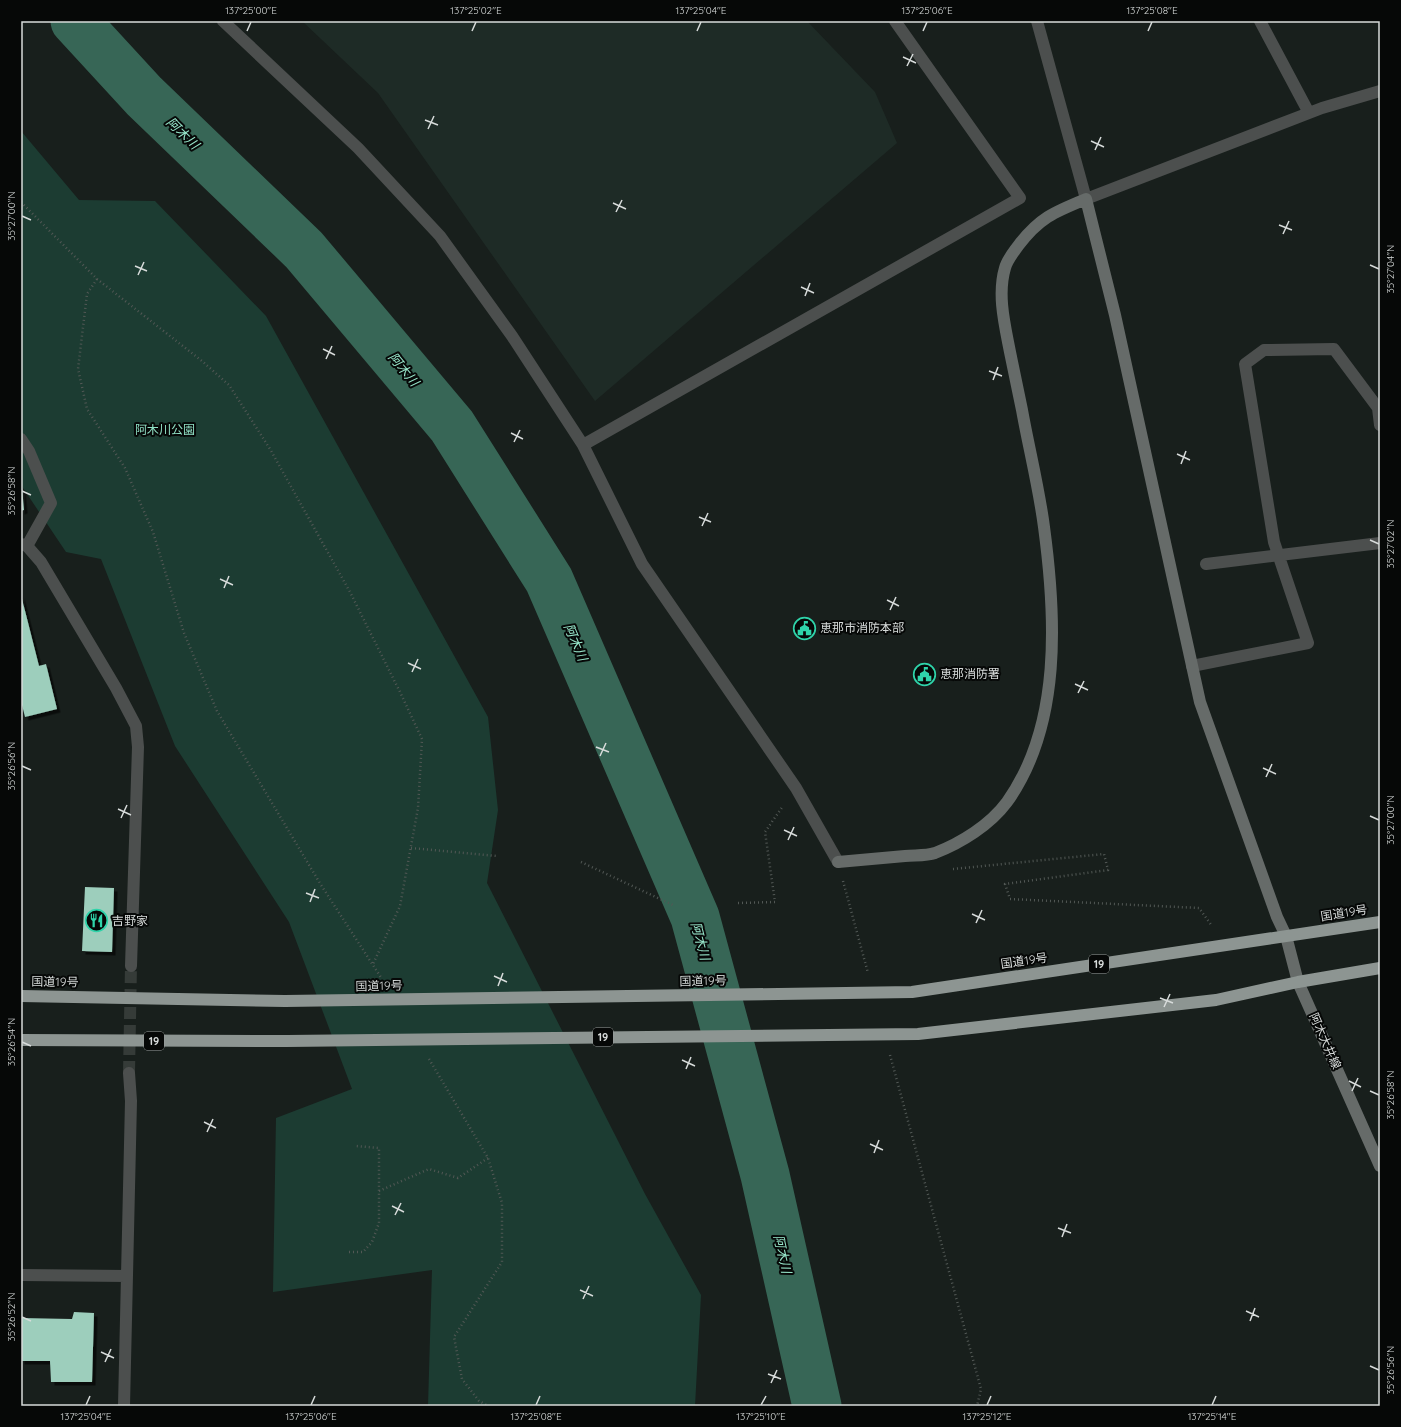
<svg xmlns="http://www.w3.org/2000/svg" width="1401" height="1427" font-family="Quicksand,'Noto Sans JP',sans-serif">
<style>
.built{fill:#1e2b26}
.green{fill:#1c3c32}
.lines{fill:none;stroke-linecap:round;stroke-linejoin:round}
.river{stroke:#376656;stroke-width:49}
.building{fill:#9dcebc;filter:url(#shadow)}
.street-tunnel{stroke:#353b38;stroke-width:12;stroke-dasharray:12 6;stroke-linecap:butt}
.path{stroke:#525855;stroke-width:2.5;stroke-dasharray:1 3;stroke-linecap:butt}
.lane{stroke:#4c4f4e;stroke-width:12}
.street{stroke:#4c4f4e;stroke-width:12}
.secondary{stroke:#666b69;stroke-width:12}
.highway{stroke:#8d9592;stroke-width:12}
.ticks{fill:none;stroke:#d7dbda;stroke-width:1.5}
.labels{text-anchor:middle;stroke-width:4;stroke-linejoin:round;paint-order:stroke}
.shield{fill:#060807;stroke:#989c9b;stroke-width:1}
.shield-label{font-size:11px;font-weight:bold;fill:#d7dbda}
.park-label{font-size:12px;fill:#90e0c5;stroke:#060807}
.poi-label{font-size:12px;fill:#d7dbda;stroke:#060807;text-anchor:start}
.street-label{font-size:12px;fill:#d7dbda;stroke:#060807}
.water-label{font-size:13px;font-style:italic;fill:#99e9cd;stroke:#060807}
.neatline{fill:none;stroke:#d7dbda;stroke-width:1.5}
.ticks-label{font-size:10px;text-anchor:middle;fill:#d7dbda}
</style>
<defs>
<filter id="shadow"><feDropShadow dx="3.5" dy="3.5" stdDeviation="0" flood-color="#0009"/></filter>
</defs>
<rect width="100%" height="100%" fill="#181f1c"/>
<path class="built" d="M302,21H807L875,92L897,143L595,401L378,93Z"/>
<path class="green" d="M21,131L79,200L155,201L266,316L488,717L498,810L487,883L645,1194L701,1295L695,1406H428L432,1270L273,1292L276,1118L352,1089L289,922L175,746L101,559L66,552L21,485Z"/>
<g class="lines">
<path class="river" d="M75,21L144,96L304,250L452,426L549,580L695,917L765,1175L817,1406"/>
</g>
<path class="building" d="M21,487H22L24,510L21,511Z
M21,595L39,666L46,664L57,709L25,717L21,701Z
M85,887L114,888L112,952L82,951Z
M74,1312L94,1313L92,1382H51L50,1361H21V1318L72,1319Z"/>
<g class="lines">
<path class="street-tunnel" d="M129,1073L131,966"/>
<path class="path" d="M21,202L97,279L202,361L229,385L270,449L350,592L400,692L422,739L418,808L400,906L373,964
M97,279L87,294L78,369L87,409L125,468L153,532L184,633L217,711L321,885L382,979
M411,848L497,856
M581,862L675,906
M953,869L1104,854L1108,870L1005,884L1010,899L1199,908L1212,926
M843,881L868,973
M738,903L775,902L765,832L783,806
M890,1055L981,1389L977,1406
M429,1059L488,1158L502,1203V1262L454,1337L462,1379L479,1401L488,1406
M379,1191L429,1169L458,1178L488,1158
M349,1252H363L372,1242L379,1223V1148L356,1146"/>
<path class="lane" d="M21,439L29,451L51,503L27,546"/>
<path class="street" d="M223,21L358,148L440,236L512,336L583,445L642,564L796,788L838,862
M1037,21L1086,199L1322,108L1380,91
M1260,21L1309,113
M583,445L1020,198L895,21
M21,544L27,546L41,562L116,688L136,726L138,747L131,966
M1206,564L1380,543
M1192,666L1308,643L1274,542L1245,364L1264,350L1334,349L1378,408L1380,425
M21,1275L127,1276
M124,1406L131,1101L129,1073"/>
<path class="secondary" d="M838,862C860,860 883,858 905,856C915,855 926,856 935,853C961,843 990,825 1007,802C1062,725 1056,616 1044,527C1039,488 1029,449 1022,410C1018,391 1014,372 1010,352C1005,326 997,295 1005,268C1007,260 1013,253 1018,246C1039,218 1054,212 1086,199L1115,315L1200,702L1277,917L1286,936L1298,982L1380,1166"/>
<path class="highway" d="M21,996L285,1001L912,992L1380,922
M21,1040L287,1041L918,1034L1216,1000L1298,982L1380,968"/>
</g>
<path class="ticks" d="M247,31L251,22M472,31L476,22M697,31L701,22M923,31L927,22M1148,31L1152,22M903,57L916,63M907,66L913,54M425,120L438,125M428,129L434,116M1091,141L1104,147M1095,150L1101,137M613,203L626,209M616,212L622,200M22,216L31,220M1279,225L1292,230M1283,234L1289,221M1370,265L1379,269M135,266L147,271M138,275L144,262M801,287L814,293M805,296L810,283M323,349L335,355M326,359L332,346M989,371L1002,376M993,380L998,367M511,433L523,439M514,442L520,430M1177,454L1190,460M1181,464L1186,451M22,491L31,495M699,517L711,522M702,526L708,513M1370,540L1379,544M220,579L233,585M224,588L229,576M887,600L899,606M890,610L896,597M408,663L421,669M412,672L418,659M1075,684L1088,690M1078,693L1084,681M596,747L609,752M600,756L606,743M22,766L31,770M1263,768L1276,774M1266,777L1272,764M118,809L131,815M1370,816L1379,820M121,818L127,805M784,830L797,836M788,840L794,827M306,893L319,898M310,902L315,889M972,914L985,920M976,923L982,910M494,976L507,982M498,986L503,973M1160,998L1173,1003M1164,1007L1170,994M22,1042L31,1046M682,1060L695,1066M686,1069L691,1057M1349,1081L1361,1087M1352,1091L1358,1078M1370,1091L1379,1095M204,1122L216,1128M207,1132L213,1119M870,1144L883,1150M874,1153L879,1140M392,1206L404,1212M395,1215L401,1203M1058,1228L1071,1233M1062,1237L1067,1224M580,1290L593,1296M583,1299L589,1286M1246,1311L1259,1317M22,1317L31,1321M1250,1321L1255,1308M101,1352L114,1358M105,1362L111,1349M1370,1366L1379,1370M768,1374L781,1379M771,1383L777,1370M86,1405L90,1396M311,1405L315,1396M536,1405L540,1396M761,1405L766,1396M987,1405L991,1396M1212,1405L1216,1396"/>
<defs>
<symbol id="civic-ring" viewBox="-11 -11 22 22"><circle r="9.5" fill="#060807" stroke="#2fd4aa" stroke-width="1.5"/><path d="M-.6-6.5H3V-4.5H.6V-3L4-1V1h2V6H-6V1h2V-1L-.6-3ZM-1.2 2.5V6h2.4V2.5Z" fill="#2fd4aa"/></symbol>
<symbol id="restaurant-ring" viewBox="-11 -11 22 22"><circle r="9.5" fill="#060807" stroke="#2fd4aa" stroke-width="1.5"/><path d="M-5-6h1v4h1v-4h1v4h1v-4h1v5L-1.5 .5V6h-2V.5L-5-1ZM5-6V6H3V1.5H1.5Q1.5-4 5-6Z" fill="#2fd4aa"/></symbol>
</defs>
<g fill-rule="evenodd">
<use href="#civic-ring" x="792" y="616" width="25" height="25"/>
<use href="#civic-ring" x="912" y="662" width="25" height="25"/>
<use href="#restaurant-ring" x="84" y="908" width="25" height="25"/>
</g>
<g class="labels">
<g class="shield">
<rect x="1089" y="955" width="20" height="18" rx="3"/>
<rect x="593" y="1028" width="20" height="18" rx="3"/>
<rect x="144" y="1032" width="20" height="18" rx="3"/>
</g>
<g class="shield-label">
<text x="1099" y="968">19</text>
<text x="603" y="1041">19</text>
<text x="154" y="1045">19</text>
</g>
<g class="park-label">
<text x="165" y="434">阿木川公園</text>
</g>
<g class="poi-label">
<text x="820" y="632">恵那市消防本部</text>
<text x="940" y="678">恵那消防署</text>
<text x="112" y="925">吉野家</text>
</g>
<g class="street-label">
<text transform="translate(1344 913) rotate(-9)" y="4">国道19号</text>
<text transform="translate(1024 961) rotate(-8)" y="4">国道19号</text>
<text transform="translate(703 981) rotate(-1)" y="4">国道19号</text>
<text transform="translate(55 982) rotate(1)" y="4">国道19号</text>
<text transform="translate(379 986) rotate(-1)" y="4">国道19号</text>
<text transform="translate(1325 1041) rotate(66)" y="4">阿木大井線</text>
</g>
<g class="water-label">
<text transform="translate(183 133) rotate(44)" y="5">阿木川</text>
<text transform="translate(404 369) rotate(50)" y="5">阿木川</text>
<text transform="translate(576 642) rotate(67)" y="5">阿木川</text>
<text transform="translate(701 941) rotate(75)" y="5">阿木川</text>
<text transform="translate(783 1254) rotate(77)" y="5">阿木川</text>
</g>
</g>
<rect width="1401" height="1427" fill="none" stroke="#060807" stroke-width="44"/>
<rect x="22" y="22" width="1357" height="1383" class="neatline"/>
<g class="ticks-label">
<text x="251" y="14">137°25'00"E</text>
<text x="476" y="14">137°25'02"E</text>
<text x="701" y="14">137°25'04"E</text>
<text x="927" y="14">137°25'06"E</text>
<text x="1152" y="14">137°25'08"E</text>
<text transform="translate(11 216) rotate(-90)" y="4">35°27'00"N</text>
<text transform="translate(1390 269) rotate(-90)" y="4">35°27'04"N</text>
<text transform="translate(11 491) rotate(-90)" y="4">35°26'58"N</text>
<text transform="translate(1390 544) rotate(-90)" y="4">35°27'02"N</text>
<text transform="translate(11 766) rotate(-90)" y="4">35°26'56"N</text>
<text transform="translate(1390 820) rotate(-90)" y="4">35°27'00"N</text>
<text transform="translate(11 1042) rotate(-90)" y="4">35°26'54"N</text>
<text transform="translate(1390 1095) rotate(-90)" y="4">35°26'58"N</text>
<text transform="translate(11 1317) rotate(-90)" y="4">35°26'52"N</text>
<text transform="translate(1390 1370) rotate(-90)" y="4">35°26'56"N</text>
<text x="86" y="1420">137°25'04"E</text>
<text x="311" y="1420">137°25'06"E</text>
<text x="536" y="1420">137°25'08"E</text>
<text x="761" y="1420">137°25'10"E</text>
<text x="987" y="1420">137°25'12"E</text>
<text x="1212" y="1420">137°25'14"E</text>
</g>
</svg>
